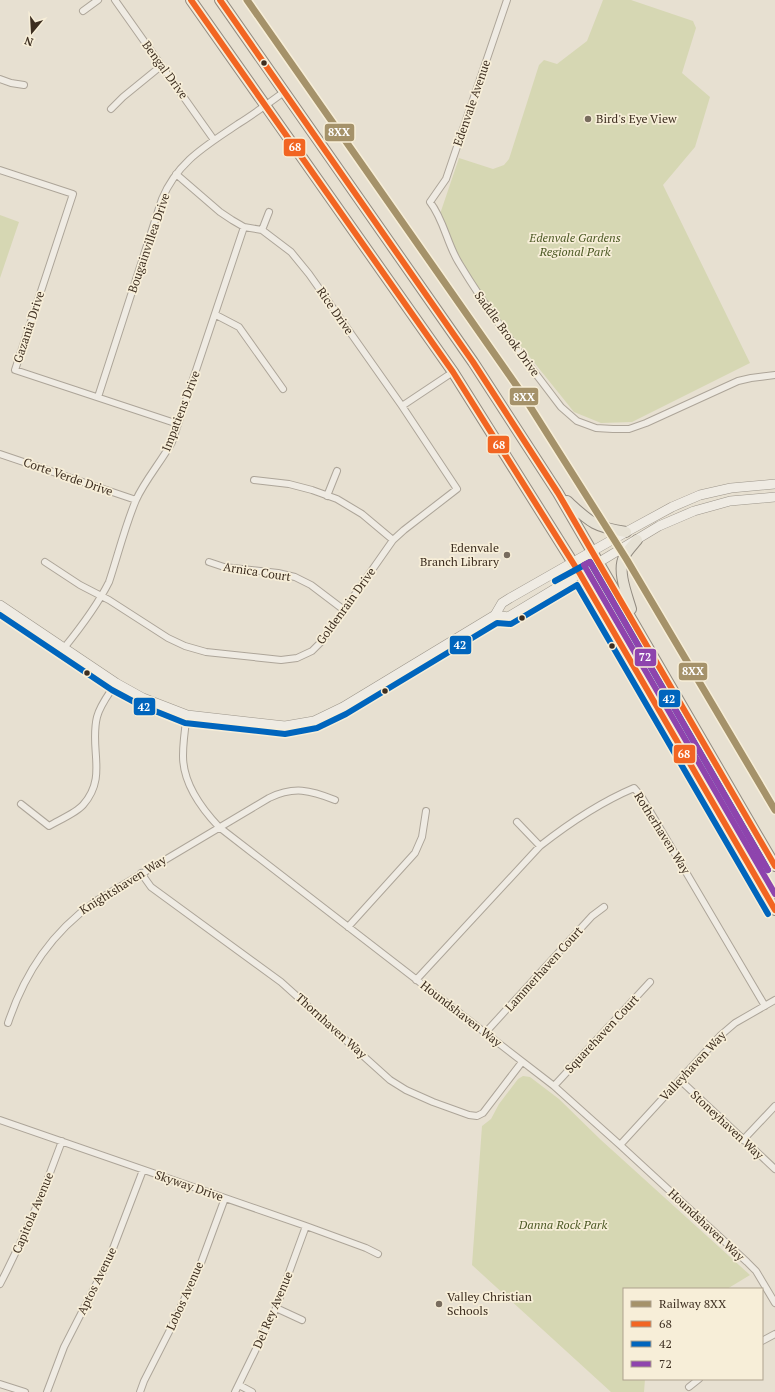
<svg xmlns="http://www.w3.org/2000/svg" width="775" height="1392" font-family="'PT Serif',serif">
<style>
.green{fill:#d6d7b3}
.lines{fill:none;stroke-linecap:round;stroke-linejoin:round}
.street-casing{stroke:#ada599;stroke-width:8}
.secondary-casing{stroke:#9c958a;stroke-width:10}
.primary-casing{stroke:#928b80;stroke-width:12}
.street{stroke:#efebe3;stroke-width:6}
.secondary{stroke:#efebe3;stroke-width:9}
.primary{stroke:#e6e1d4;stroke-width:10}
.bus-1-casing{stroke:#f7eed8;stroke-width:9}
.bus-2-casing{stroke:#f7eed8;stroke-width:9}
.bus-3-casing{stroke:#f7eed8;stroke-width:9}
.bus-1{stroke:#f26522;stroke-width:6}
.bus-2{stroke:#0065bd;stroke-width:6}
.bus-3{stroke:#8e44ad;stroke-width:6}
.rail-1-casing{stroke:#f7eed8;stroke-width:10}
.rail-1{stroke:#a5926a;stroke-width:7}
.bus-dot{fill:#3d2e20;stroke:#f7eed8;stroke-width:1.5}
.poi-dot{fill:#786c5e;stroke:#f7eed8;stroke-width:1.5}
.labels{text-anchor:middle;stroke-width:3.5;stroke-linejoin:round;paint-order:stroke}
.street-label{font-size:12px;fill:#3d2e20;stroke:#f7eed8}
.poi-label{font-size:12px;fill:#3d2e20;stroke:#f7eed8;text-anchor:start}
.park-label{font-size:12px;font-style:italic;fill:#4d5a26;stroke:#f7eed8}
.line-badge{stroke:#f7eed8;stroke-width:1.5}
.badge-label{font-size:11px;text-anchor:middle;font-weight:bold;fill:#fff}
</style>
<rect width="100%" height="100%" fill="#e7e0d1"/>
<path class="green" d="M603,0H631L693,21L696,28L682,73L710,97L695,147L663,185L750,363L632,422L601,423L574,412L500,320L464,267L440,214L459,158L493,169L504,165L509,159L539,65L544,60L557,64L587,41Z
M0,215L19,222L0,278Z
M523,1076L530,1077L559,1099L601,1140L750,1275L727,1289H624V1379H645L644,1392H611L472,1265L482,1126L491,1119L499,1104L518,1079Z"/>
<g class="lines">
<defs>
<path id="street" d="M115,0L214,140
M507,0L446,179L430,202C444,220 447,244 459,263C489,313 525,360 561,407L577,421L596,428L613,429H629L646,423L738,381L751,378L775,375
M83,11L98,0
M0,79L11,83L24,85
M111,109L123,97L161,66
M0,170L73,194L15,370L178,424
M262,230L269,212
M216,315L239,327L283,389
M98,397L162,199C178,161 206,146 238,124C254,114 269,103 284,92
M402,406L453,372
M0,454L136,500
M254,480L289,484L312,490L337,499L362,514L393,540
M327,496L337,471
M45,562L80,585L109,600L168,638L185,646L206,652L281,660L297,658L312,651L323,640L393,540L404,530L457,489L402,406L309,274L291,252L262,230L244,227L232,220L220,212L176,174
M209,562L224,567L278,573L295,577L311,585L344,610
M64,648C81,627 97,606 109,582C118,555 125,526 136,500C145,480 161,462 172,442L244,227
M187,715C185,728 183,743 183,756C183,784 201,808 219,827L554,1086L620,1145L747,1262L756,1271L775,1303
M21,804L49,826C59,820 76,813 83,805C108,777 89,749 97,717C100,705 109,694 116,683
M517,822L540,846
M141,873L151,887L281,982L390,1080L406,1090L433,1102L469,1115L477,1116L483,1113L522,1062
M348,927L415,853L422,837L426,811
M416,980L540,846C568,824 601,802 634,788L641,796L765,1006
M8,1023C25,972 52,932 96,901L269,798C294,786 310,790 335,800
M485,1033L592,916L604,907
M680,1080L775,1169
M554,1086L650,982
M0,1120L306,1226L366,1248L378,1254
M743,1140L775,1106
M620,1145L721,1035L735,1023L775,1000
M0,1284C24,1238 44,1191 62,1141
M276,1308L302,1320
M762,1341L775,1334
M0,1384L25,1392
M239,1385L252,1392
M689,1387L699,1379
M47,1392L64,1347L109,1259L143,1170
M140,1392L144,1381L172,1326L201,1263L225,1198
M235,1392L276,1308L306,1226"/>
<path id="secondary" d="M0,605L116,683L143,698L187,715L285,726L314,721L343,707L495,615L502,603L510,598L626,532L672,507L700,495L731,488L775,484
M495,615L508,617L659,526L694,511L730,501L775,497"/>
<path id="primary" d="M191,0L453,372L580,574L775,910
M220,0L473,362L558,493L775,866
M567,501C590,522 594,527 626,532
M631,609C627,595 617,571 624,557C627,551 633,545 637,540"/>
</defs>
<use href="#street" class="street-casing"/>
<use href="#secondary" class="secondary-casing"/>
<use href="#primary" class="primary-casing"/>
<use href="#street" class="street"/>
<use href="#secondary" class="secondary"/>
<use href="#primary" class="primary"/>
<defs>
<path id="bus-1" d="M191,0L453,372L580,574L775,910
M220,0L473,362L558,493L775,866"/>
<path id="bus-2" d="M555,581L590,562L768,870
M0,615L112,690L140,705L185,723L285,734L317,728L346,714L497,623L511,624L577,585L768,914"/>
<path id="bus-3" d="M768,870L590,562L584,565L775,894"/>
</defs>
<use href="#bus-1" class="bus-1-casing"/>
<use href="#bus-2" class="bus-2-casing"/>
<use href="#bus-3" class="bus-3-casing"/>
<use href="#bus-1" class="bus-1"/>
<use href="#bus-2" class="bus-2"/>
<use href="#bus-3" class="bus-3"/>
<defs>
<path id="rail-1" d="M247,0L519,389L627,560L775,810"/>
</defs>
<use href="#rail-1" class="rail-1-casing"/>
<use href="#rail-1" class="rail-1"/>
</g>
<g class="bus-dot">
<circle cx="264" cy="63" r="3.5"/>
<circle cx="522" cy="618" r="3.5"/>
<circle cx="612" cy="646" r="3.5"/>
<circle cx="87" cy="673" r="3.5"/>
<circle cx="385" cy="691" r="3.5"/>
</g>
<g class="poi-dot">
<circle cx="588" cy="119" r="4"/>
<circle cx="507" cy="555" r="4"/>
<circle cx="439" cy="1304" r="4"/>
</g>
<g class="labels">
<g class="street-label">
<text transform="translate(165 70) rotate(54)" y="4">Bengal Drive</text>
<text transform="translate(472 103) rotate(-71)" y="4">Edenvale Avenue</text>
<text transform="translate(149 243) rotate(-71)" y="4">Bougainvillea Drive</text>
<text transform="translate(335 311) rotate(55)" y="4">Rice Drive</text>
<text transform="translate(29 327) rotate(-72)" y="4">Gazania Drive</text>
<text transform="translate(507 334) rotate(54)" y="4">Saddle Brook Drive</text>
<text transform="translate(181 411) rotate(-69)" y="4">Impatiens Drive</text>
<text transform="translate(68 477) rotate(19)" y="4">Corte Verde Drive</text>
<text transform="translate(257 572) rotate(9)" y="4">Arnica Court</text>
<text transform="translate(346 606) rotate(-54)" y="4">Goldenrain Drive</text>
<text transform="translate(662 833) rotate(58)" y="4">Rotherhaven Way</text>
<text transform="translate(123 885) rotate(-32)" y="4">Knightshaven Way</text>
<text transform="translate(544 969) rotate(-48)" y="4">Lammerhaven Court</text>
<text transform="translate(461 1014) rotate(38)" y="4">Houndshaven Way</text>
<text transform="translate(331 1026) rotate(42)" y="4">Thornhaven Way</text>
<text transform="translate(602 1034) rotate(-47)" y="4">Squarehaven Court</text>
<text transform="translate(693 1066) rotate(-47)" y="4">Valleyhaven Way</text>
<text transform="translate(727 1125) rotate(43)" y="4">Stoneyhaven Way</text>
<text transform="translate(189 1186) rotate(19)" y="4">Skyway Drive</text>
<text transform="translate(33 1213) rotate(-67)" y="4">Capitola Avenue</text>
<text transform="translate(706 1225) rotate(43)" y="4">Houndshaven Way</text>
<text transform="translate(97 1281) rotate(-64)" y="4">Aptos Avenue</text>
<text transform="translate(185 1296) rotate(-66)" y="4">Lobos Avenue</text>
<text transform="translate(273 1310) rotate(-67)" y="4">Del Rey Avenue</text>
</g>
<g class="poi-label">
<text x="596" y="123">Bird's Eye View</text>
<text x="499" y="552" text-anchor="end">Edenvale<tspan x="499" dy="14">Branch Library</tspan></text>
<text x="447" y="1301">Valley Christian<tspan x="447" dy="14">Schools</tspan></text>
</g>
<g class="park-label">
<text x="575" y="242">Edenvale Gardens<tspan x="575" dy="14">Regional Park</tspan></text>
<text x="563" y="1229">Danna Rock Park</text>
</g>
</g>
<g class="line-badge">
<rect x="324" y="123" width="31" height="19" rx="4" fill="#a5926a"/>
<rect x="283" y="138" width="23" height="19" rx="4" fill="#f26522"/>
<rect x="509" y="387" width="30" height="19" rx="4" fill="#a5926a"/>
<rect x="487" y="435" width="23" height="19" rx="4" fill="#f26522"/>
<rect x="449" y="635" width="23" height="20" rx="4" fill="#0065bd"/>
<rect x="634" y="648" width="23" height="19" rx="4" fill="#8e44ad"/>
<rect x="678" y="662" width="30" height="19" rx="4" fill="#a5926a"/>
<rect x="658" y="689" width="23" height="19" rx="4" fill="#0065bd"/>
<rect x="133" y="697" width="23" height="19" rx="4" fill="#0065bd"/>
<rect x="673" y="744" width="23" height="20" rx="4" fill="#f26522"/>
</g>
<g class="badge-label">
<text x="339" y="136">8XX</text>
<text x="295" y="151">68</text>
<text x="524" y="401">8XX</text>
<text x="499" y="449">68</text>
<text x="460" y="649">42</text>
<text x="645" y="661">72</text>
<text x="693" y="675">8XX</text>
<text x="669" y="703">42</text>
<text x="144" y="711">42</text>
<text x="684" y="758">68</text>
</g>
<rect x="623" y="1288" width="140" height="92" fill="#f7eed8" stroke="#ada18e"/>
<rect x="631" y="1301" width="20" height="6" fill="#a5926a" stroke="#ada18e"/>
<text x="659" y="1308" font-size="12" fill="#3d2e20">Railway 8XX</text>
<rect x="631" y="1321" width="20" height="6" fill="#f26522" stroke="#ada18e"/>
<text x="659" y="1328" font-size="12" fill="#3d2e20">68</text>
<rect x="631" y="1341" width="20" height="6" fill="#0065bd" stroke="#ada18e"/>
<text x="659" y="1348" font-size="12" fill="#3d2e20">42</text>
<rect x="631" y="1361" width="20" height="6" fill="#8e44ad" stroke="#ada18e"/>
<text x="659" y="1368" font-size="12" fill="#3d2e20">72</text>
<g transform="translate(32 32) rotate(198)" stroke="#f7eed8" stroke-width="3" paint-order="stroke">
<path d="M0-3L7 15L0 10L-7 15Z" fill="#3d2e20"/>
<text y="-6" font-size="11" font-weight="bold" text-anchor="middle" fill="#3d2e20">N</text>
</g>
</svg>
